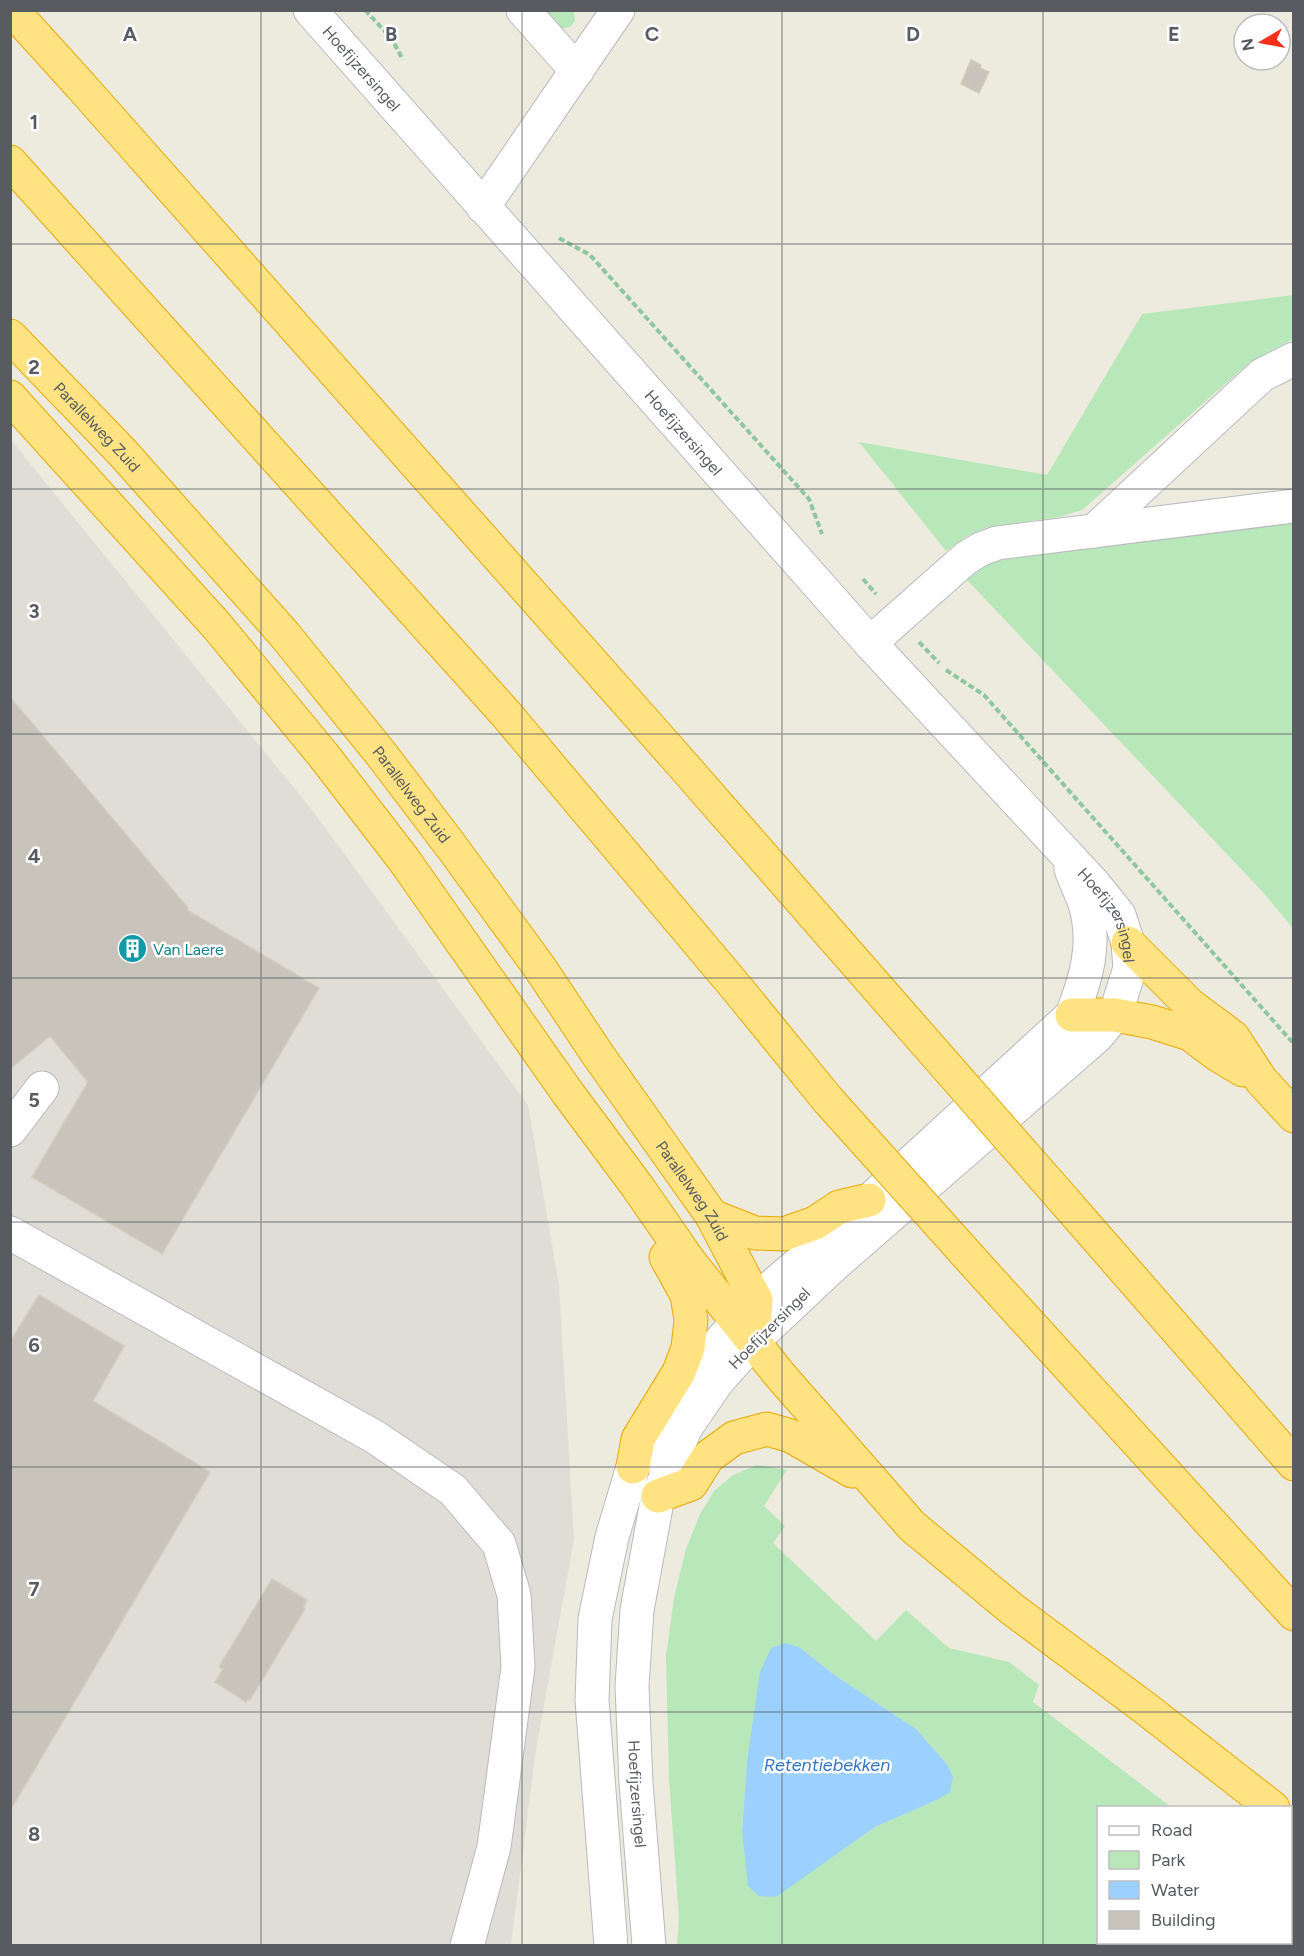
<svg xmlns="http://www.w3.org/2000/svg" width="1304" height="1956" font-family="Figtree,sans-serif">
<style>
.industrial{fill:#e0ddd6}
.green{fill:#b8e7b9;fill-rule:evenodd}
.water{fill:#9cd1ff}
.building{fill:#c8c4bb;stroke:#d2ccbc;stroke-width:1.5}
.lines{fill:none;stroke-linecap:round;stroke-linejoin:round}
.minor-casing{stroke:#b7babf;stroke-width:35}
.highway-casing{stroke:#eba700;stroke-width:35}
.path{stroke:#8fc7a0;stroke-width:4;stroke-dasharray:6 3;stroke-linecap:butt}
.minor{stroke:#fff;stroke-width:33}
.highway{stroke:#ffe383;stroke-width:33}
.highway-bridge-casing{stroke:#eba700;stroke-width:35;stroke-linecap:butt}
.highway-bridge{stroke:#ffe383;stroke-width:33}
.grid{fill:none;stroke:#585c61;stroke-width:1.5;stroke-opacity:0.55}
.labels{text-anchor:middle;stroke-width:5;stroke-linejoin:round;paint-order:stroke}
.street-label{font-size:16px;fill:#585c61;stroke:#fff}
.culture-label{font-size:16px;fill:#0d838f;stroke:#fff;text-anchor:start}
.water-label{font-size:18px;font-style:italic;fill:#3276c4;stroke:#fff}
.grid-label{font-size:20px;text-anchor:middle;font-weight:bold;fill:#585c61;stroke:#fff;stroke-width:5;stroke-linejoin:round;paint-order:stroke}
</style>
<rect width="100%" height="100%" fill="#edeade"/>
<path class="industrial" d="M10,439L312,810L528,1105L559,1285L574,1539L536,1749L511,1945H11Z"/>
<path class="green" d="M541,11H574L575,21L570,27L559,29Z
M1293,295V339L1250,362L1082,510L1059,517L988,527L967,536L946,551L859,442L1047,475L1142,314Z
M1293,522V928L1261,890L967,580L987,564L1007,555Z
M757,1465L787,1470L764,1506L785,1526L773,1543L876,1641L906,1610L949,1648L1009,1662L1039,1685L1033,1702L1171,1807L1098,1808V1942H1290L1291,1899L1293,1901V1945L677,1946L679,1917L669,1779L666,1656L674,1598L686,1549L700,1514L714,1491L733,1475ZM799,1647L836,1676L916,1729L947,1764L937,1800L875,1827L776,1896L742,1831L747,1761L761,1672Z"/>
<path class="water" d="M785,1643L799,1647L836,1676L916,1729L947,1764L953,1777L950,1792L937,1800L875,1827L776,1897L759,1896L748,1886L742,1831L747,1761L760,1672L771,1648Z"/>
<path class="building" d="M971,60L981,65L980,68L989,72L979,93L961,84Z
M10,697L188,908L187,910L319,988L162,1254L32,1177L88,1082L50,1036L10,1069Z
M39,1295L124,1346L93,1401L210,1472L10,1811V1342Z
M272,1579L307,1600L303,1607L305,1609L250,1700L248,1699L246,1702L215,1682L223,1669L219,1667Z"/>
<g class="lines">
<defs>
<g id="minor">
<path id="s1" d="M310,10L870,643L1094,884L1119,915L1128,943L1130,968L1115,1015L1096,1037L834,1265L753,1341L717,1382L685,1429L658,1496L637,1610L632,1686L636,1783L649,1946"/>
<path d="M523,10L577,71"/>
<path d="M483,207L618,10"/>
<path d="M1094,531L1262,375L1294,359"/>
<path d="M870,643L966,558L981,549L997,543L1294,506"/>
<path d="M10,1130L42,1088"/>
<path d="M10,1233L375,1437L453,1490L499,1544L514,1595L518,1667L494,1847L467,1946"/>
<path d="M611,1946L592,1700L595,1619L612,1537L633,1467L664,1413L695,1371L756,1300L831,1236L1072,1015C1086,979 1097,943 1085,904C1081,892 1075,881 1071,869"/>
</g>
<g id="highway">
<path d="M81,86L674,755L911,1026"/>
<path d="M10,162L506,714L740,992L828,1100"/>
<path id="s2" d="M10,336L122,452L284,634L382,755L454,850L540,968L598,1055L712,1216L756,1300L753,1341"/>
<path d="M10,397L217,626L324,756L404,860L567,1092L637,1186L689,1261L779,1374L912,1526L1012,1609L1145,1708L1273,1808"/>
<path d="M1128,943L1190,1005L1233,1037L1261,1080L1294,1116"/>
<path d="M1072,1015H1115L1152,1022L1190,1034L1218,1055L1243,1070"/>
<path d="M1068,1205L1294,1464"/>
<path d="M712,1216L755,1233L784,1234L815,1223L839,1207L869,1200"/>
<path d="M987,1277L1294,1614"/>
<path d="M633,1467L638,1439L679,1372L688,1348L691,1320L687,1295L666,1257"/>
<path d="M658,1496L691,1484L708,1457L734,1438L767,1429L791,1436L852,1471"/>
</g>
</defs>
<use href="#minor" class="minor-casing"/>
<use href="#highway" class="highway-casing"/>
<path class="path" d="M365,10L392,39L403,60
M559,238L590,255L809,499L822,534
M863,579L876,594
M919,642L939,663
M946,670L984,695L1294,1044"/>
<use href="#minor" class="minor"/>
<use href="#highway" class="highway"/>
<defs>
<path id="highway-bridge" d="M12,10L81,86
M911,1026L1068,1205
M828,1100L987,1277"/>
</defs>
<use href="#highway-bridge" class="highway-bridge-casing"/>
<use href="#highway-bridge" class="highway-bridge"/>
</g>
<path class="grid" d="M261,10V1946M522,10V1946M782,10V1946M1043,10V1946M10,244H1294M10,489H1294M10,734H1294M10,978H1294M10,1222H1294M10,1467H1294M10,1712H1294"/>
<defs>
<symbol id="building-disc" viewBox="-11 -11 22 22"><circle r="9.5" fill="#0f9aa8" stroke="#fff"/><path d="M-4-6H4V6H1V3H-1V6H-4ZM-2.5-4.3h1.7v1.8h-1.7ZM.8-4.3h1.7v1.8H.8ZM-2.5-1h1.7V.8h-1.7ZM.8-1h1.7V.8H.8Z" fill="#fff"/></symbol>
</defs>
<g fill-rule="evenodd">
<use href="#building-disc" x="116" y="932" width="33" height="33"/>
</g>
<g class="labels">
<g class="street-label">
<text dy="6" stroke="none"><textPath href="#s1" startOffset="78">Hoefijzersingel</textPath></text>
<text dy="6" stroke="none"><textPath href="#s2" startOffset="126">Parallelweg Zuid</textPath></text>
<text dy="6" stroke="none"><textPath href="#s1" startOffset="564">Hoefijzersingel</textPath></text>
<text dy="6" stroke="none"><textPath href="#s2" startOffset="610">Parallelweg Zuid</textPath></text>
<text dy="6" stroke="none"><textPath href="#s1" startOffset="1209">Hoefijzersingel</textPath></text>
<text dy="6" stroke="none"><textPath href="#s2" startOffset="1096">Parallelweg Zuid</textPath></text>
<text transform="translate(769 1328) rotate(-45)" y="6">Hoefijzersingel</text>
<text dy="6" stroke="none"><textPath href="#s1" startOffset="2289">Hoefijzersingel</textPath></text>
</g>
<g class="culture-label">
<text x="153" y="955">Van Laere</text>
</g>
<g class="water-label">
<text x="827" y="1771">Retentiebekken</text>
</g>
</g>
<g class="grid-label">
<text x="130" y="41">A</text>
<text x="391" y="41">B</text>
<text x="652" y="41">C</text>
<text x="913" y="41">D</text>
<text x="1174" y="41">E</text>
<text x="34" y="129">1</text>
<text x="34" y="374">2</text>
<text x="34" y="618">3</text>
<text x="34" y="863">4</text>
<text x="34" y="1107">5</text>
<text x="34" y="1352">6</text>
<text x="34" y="1596">7</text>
<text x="34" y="1841">8</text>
</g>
<rect width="1304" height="1956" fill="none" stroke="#585c61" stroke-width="24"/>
<rect x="1097" y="1806" width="195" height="138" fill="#ffffff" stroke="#bcbec0" stroke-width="1.5"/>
<rect x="1109" y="1826" width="30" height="9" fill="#ffffff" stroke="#bcbec0" stroke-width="1.5"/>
<text x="1151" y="1836" font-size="18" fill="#585c61">Road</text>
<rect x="1109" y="1851" width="30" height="18" fill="#b8e7b9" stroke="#bcbec0" stroke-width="1.5"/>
<text x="1151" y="1866" font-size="18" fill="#585c61">Park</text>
<rect x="1109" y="1881" width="30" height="18" fill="#9cd1ff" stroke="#bcbec0" stroke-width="1.5"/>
<text x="1151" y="1896" font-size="18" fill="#585c61">Water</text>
<rect x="1109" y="1911" width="30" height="18" fill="#c8c4bb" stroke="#bcbec0" stroke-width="1.5"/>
<text x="1151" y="1926" font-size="18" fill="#585c61">Building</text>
<g transform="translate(1262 42) rotate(260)"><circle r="28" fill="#ffffff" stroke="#bcbec0" stroke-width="1.5"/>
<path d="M0-4.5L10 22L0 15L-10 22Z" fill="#f92f18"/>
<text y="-9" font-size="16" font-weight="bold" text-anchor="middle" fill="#585c61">N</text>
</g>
</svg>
